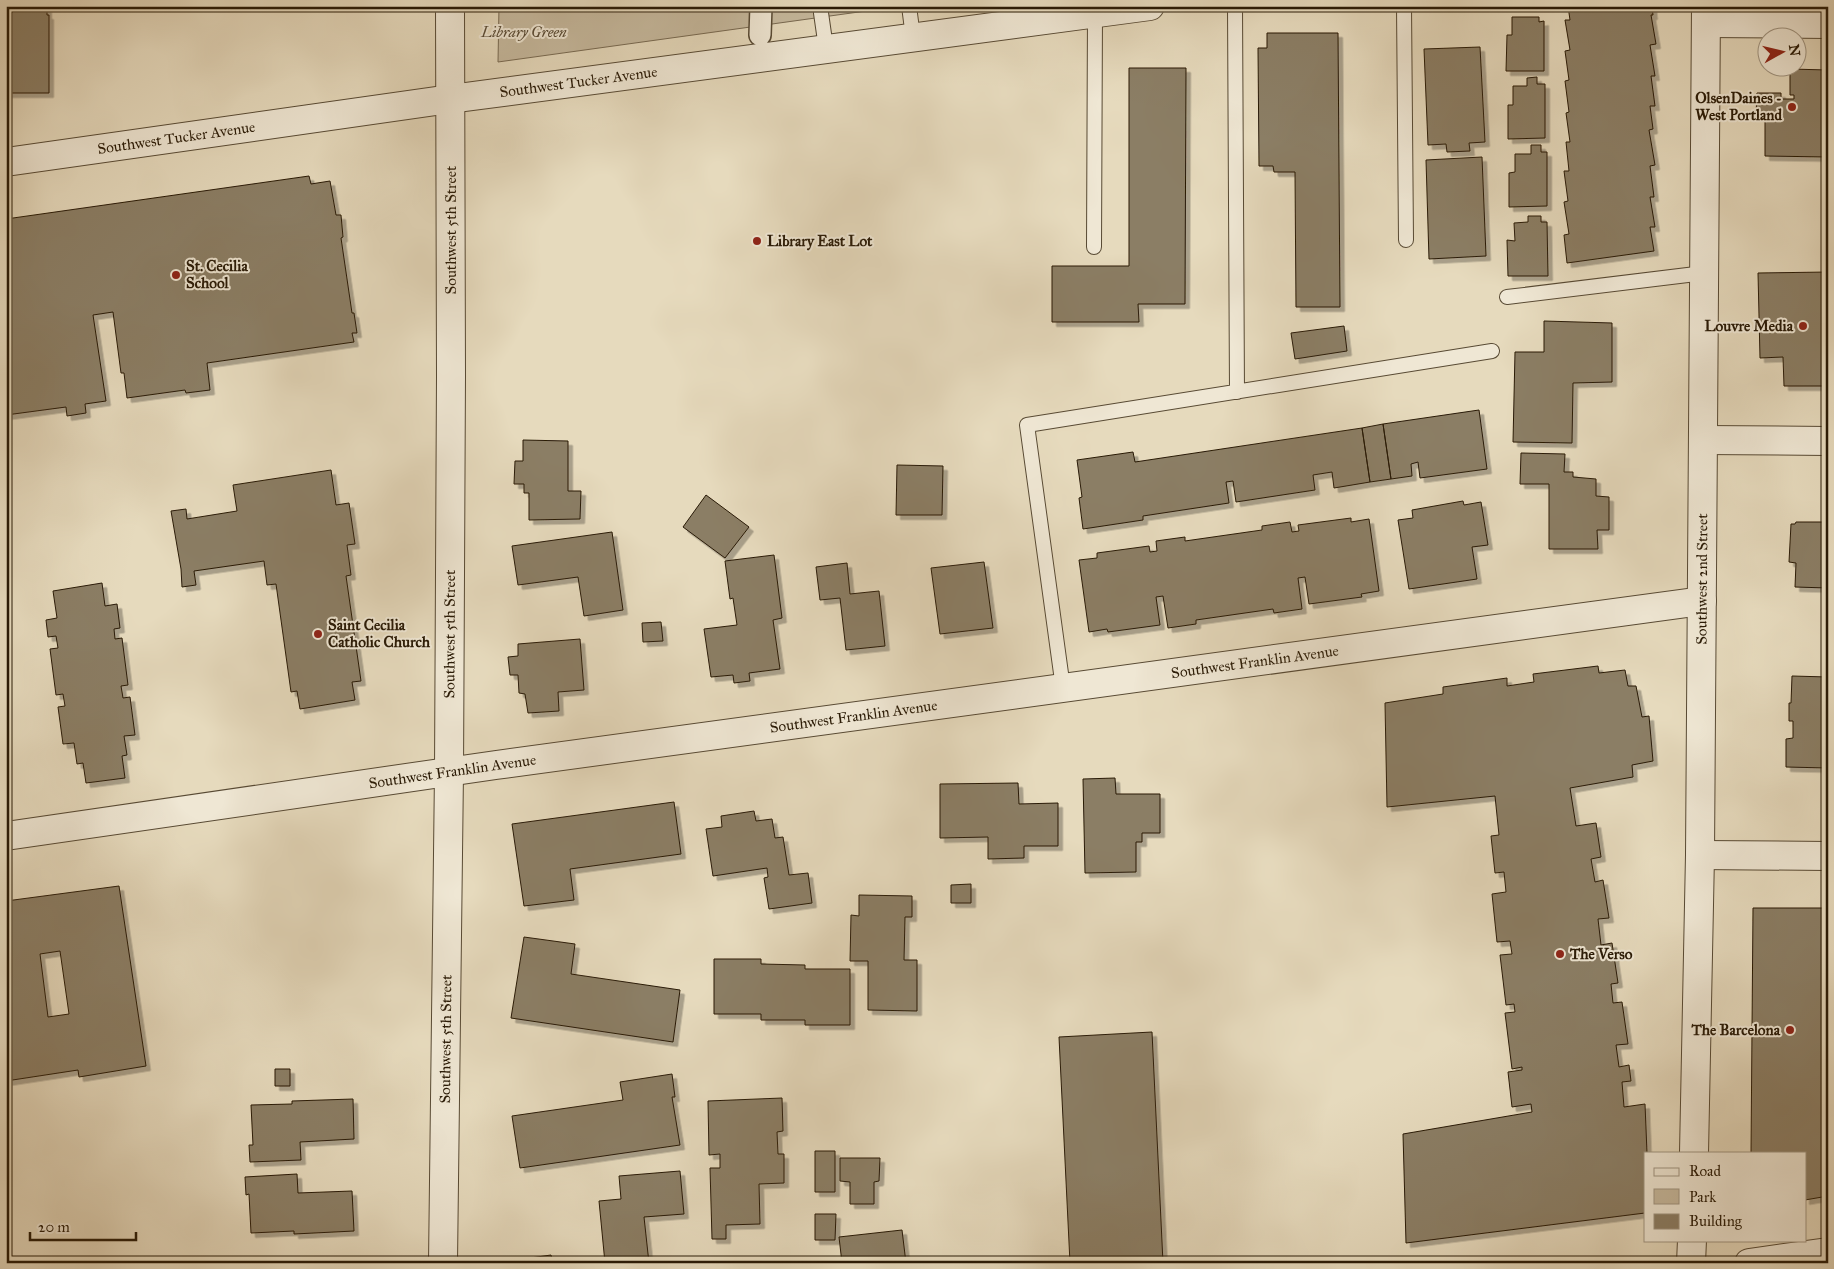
<svg xmlns="http://www.w3.org/2000/svg" width="1834" height="1269" font-family="'IM FELL Great Primer',serif">
<style>
.green{fill:#c6b99e;stroke:#786a52}
.building{fill:#8b7e65;stroke:#291a06;fill-rule:evenodd;filter:url(#shadow)}
.lines{fill:none;stroke-linecap:round;stroke-linejoin:round}
.service-casing{stroke:#584a34;stroke-width:16}
.pedestrian-casing{stroke:#584a34;stroke-width:24}
.minor-casing{stroke:#584a34;stroke-width:30}
.tertiary-casing{stroke:#584a34;stroke-width:30}
.service{stroke:#efe7d4;stroke-width:14}
.pedestrian{stroke:#efe7d4;stroke-width:21}
.minor{stroke:#efe7d4;stroke-width:28}
.tertiary{stroke:#efe7d4;stroke-width:28}
.poi-dot{fill:#8f2418;stroke:#efe7d4;stroke-width:2}
.labels{text-anchor:middle;stroke-width:4;stroke-linejoin:round;paint-order:stroke}
.park-label{font-size:15px;font-style:italic;fill:#584a34;stroke:#efe7d4}
.street-label{font-size:15px;fill:#291a06;stroke:#efe7d4}
.poi-label{font-size:15px;font-weight:bold;fill:#291a06;stroke:#efe7d4;text-anchor:start}
</style>
<defs>
<filter id="shadow"><feDropShadow dx="4.5" dy="4.5" stdDeviation="0" flood-color="#0004"/></filter>
</defs>
<rect width="100%" height="100%" fill="#e6dabd"/>
<filter id="stains"><feTurbulence type="fractalNoise" baseFrequency=".004" numOctaves="4"/><feColorMatrix values="0 0 0 0 .2 0 0 0 0 .09 0 0 0 0 .02 0 0 0 .5 -.17"/></filter>
<radialGradient id="worn" r=".72"><stop offset=".6" stop-color="#630" stop-opacity="0"/><stop offset="1" stop-color="#630" stop-opacity=".3"/></radialGradient>
<path class="green" d="M499,6H902L498,62Z"/>
<path class="building" d="M6,6H47V15H49V93H6Z
M1568,6H1652L1653,15H1651L1656,44L1650,45L1655,76H1651L1655,106H1650L1653,129L1649,130L1655,165L1650,166L1654,197H1650L1655,227H1650L1654,251L1567,263L1564,235L1569,234L1564,202L1568,201L1564,171H1569L1566,142H1570L1566,113L1569,112L1565,81L1569,80L1565,51L1570,50L1565,20H1570Z
M1512,17H1539V22L1544,21V71H1506L1507,35H1512Z
M1267,33H1338L1340,307H1296L1295,172H1274L1273,166H1259L1258,48H1267Z
M1480,47L1485,142L1469,143L1470,151L1447,152L1446,144L1428,145L1424,49Z
M1129,68H1186L1185,304H1138L1139,322H1052V266H1129Z
M1790,69L1828,70V157L1765,156V115H1756L1757,93H1781V99H1794V95H1790Z
M1537,77V84H1545V138L1508,139V105H1513V86H1527V78Z
M1531,145H1541V152H1547V206L1509,207V173L1515,172V154H1531Z
M1482,157L1486,256L1429,259L1426,160Z
M309,176L311,184L330,181L336,215H341L343,237L341,238L352,313H354L357,333H352L354,342L207,363L210,390L186,393L185,390L127,398L124,373H121L113,312L93,315L106,401L85,404L86,413L67,416L66,407L6,415V219Z
M1528,216H1541V222H1547L1548,276H1508L1507,240L1515,241L1514,223L1528,222Z
M1828,272V386H1784L1783,357L1760,358L1758,273Z
M1544,321L1612,323V382L1573,383L1572,443L1513,442L1515,352H1544Z
M1344,326L1347,351L1295,359L1291,333Z
M1479,410L1487,469L1420,478L1418,462L1411,464L1412,476L1391,479L1383,424Z
M1383,424L1391,479L1370,482L1362,428Z
M1362,428L1370,482L1334,488L1332,472L1313,475L1315,490L1236,502L1233,481L1226,482L1229,503L1143,516V520L1083,529L1079,498L1082,497L1077,460L1133,452L1135,462Z
M523,440L568,441V491H581L580,519L529,520V493H524V484H514L515,461H523Z
M1521,453L1565,454L1564,472H1573V477L1596,479V496L1609,497V530H1597L1598,549H1549V484H1520Z
M897,465L943,466L942,515H896Z
M331,470L336,505L349,503L355,544L347,545L351,575L346,576L361,681L352,682L355,700L300,709L297,691L291,692L276,584L267,585L264,561L194,571L196,585L182,587L181,569L171,511L186,509L187,519L237,511L233,485Z
M706,495L749,527L725,558L683,527Z
M1463,501L1464,505L1481,502L1488,545L1472,547L1477,579L1409,589L1398,520L1413,518L1412,510Z
M1351,518V522L1369,519L1379,591L1361,594L1362,597L1309,604L1305,577L1298,578L1302,609L1274,613L1273,609L1196,620V624L1168,628L1163,596L1156,597L1160,625L1108,632L1107,629L1089,632L1079,560L1097,558V553L1149,546L1150,552L1157,551L1156,541L1185,537V541L1262,530V526L1290,522L1292,532L1299,531L1298,525Z
M1796,522H1828V588L1795,587L1796,563L1789,562L1791,524H1795Z
M612,532L623,610L584,616L578,577L518,585L512,546Z
M774,555L782,618L773,620L780,669L749,673L750,681L734,683L733,675L711,677L704,629L737,625L733,598L730,599L725,561Z
M984,562L993,628L940,634L931,568Z
M847,563L850,594L879,591L885,646L846,650L840,598L820,600L816,567Z
M102,583L105,606L117,604L120,628L114,629L115,639L122,638L128,685L121,686L123,698L130,697L135,735L124,736L127,755L122,756L125,778L86,783L83,763L77,764L74,743L63,744L58,707L65,706L63,694L56,695L50,649L58,648L56,636L48,637L46,620L57,618L53,591Z
M661,622L663,641L643,642L642,623Z
M580,639L584,690L558,692L559,711L528,713L525,694L519,693L518,675H510L508,657L518,656V644Z
M1598,666L1599,673L1625,670L1628,686H1636L1642,717L1649,716L1653,761L1632,765L1633,777L1570,788L1576,826L1596,823L1601,857L1591,859L1595,882L1603,880L1609,918L1598,919L1601,945L1612,943L1618,983L1611,984L1613,1003L1622,1002L1628,1044L1616,1045L1619,1067L1629,1065L1631,1081L1622,1082L1624,1107L1645,1104L1647,1153H1645V1213L1406,1243L1403,1134L1532,1112L1531,1104L1512,1107L1508,1072L1522,1070V1067L1512,1069L1505,1013L1515,1012L1514,1004L1506,1005L1500,955L1512,954L1510,941L1497,942L1492,894L1506,892L1504,872L1495,873L1491,836L1499,835L1495,796L1387,807L1385,703L1443,694V687L1507,678V686L1534,682L1533,674Z
M1792,676L1828,677L1825,737H1828V768L1786,767V739L1793,738V721H1789V703H1791Z
M1115,778L1116,794H1160V833H1142V842H1136V872L1085,873L1083,779Z
M1018,783L1019,804L1058,803V846H1024V858L988,859V837L940,838V784Z
M674,802L681,854L570,869L574,900L524,906L512,824Z
M754,811L756,821L772,819L775,838L783,837L789,875L808,873L812,903L769,909L764,878L768,877L767,868L713,876L706,829L722,827L721,816Z
M971,884V903H951V885Z
M119,886L146,1066L79,1077L78,1070L6,1081V901ZM60,951L69,1014L48,1017L40,954Z
M859,895L912,896V917H905L904,960H917V1011L868,1010V961H850L851,915L859,916Z
M1753,908H1828V1196L1805,1200V1153H1751Z
M524,937L575,944L571,974L680,990L673,1042L511,1018Z
M714,959H761V964L805,965V969H850V1025H805V1020H761V1014H714Z
M1152,1032L1163,1263H1070L1059,1037Z
M275,1069H290V1086H275Z
M672,1074L675,1097H672L680,1145L520,1168L512,1116L623,1100L620,1082Z
M782,1098L783,1131L777,1132L778,1154H784V1183L759,1184L760,1224L726,1225V1239H712L710,1168H720V1154L709,1155L708,1101Z
M353,1099L354,1139L300,1142L301,1160L250,1162L249,1145H253L251,1105L292,1104V1101Z
M815,1151H835V1192H815Z
M840,1158H880L879,1181L874,1182V1204H850V1182L840,1181Z
M680,1171L684,1214L644,1217L649,1263H605L599,1201L621,1199L619,1176Z
M297,1174L298,1193L352,1191L354,1231L294,1234V1231L251,1233L249,1194L246,1195L245,1177Z
M815,1214H836L835,1240H815Z
M902,1230L906,1263H842L839,1237Z
M551,1255L553,1263H523V1259Z"/>
<g class="lines">
<defs>
<path id="service" d="M821,6V13L826,48
M909,6L913,37
M1235,6L1237,392
M1404,6L1406,240
M1094,247L1095,13
M1507,297L1704,273
M1063,688L1027,425L1492,351"/>
<path id="pedestrian" d="M760,35L761,6"/>
<g id="minor">
<path d="M1706,23L1828,24"/>
<path id="s1" d="M6,162L450,99L1150,6"/>
<path d="M1703,440L1828,441"/>
<path id="s2" d="M6,836L496,765L1702,601"/>
<path d="M1700,855L1828,856"/>
<path id="s3" d="M1694,1153L1700,855L1706,6"/>
<path d="M1691,1263L1692,1240"/>
</g>
<g id="tertiary">
<path id="s4" d="M443,1263L449,772L451,376L450,6"/>
<path d="M1749,1263L1828,1252"/>
</g>
</defs>
<use href="#service" class="service-casing"/>
<use href="#pedestrian" class="pedestrian-casing"/>
<use href="#minor" class="minor-casing"/>
<use href="#tertiary" class="tertiary-casing"/>
<use href="#service" class="service"/>
<use href="#pedestrian" class="pedestrian"/>
<use href="#minor" class="minor"/>
<use href="#tertiary" class="tertiary"/>
</g>
<g class="poi-dot">
<circle cx="1792" cy="107" r="5"/>
<circle cx="757" cy="241" r="5"/>
<circle cx="176" cy="275" r="5"/>
<circle cx="1803" cy="326" r="5"/>
<circle cx="318" cy="634" r="5"/>
<circle cx="1560" cy="954" r="5"/>
<circle cx="1790" cy="1030" r="5"/>
</g>
<g class="labels">
<g class="park-label">
<text x="524" y="37">Library Green</text>
</g>
<g class="street-label">
<text dy="5" stroke="none"><textPath href="#s1" startOffset="578">Southwest Tucker Avenue</textPath></text>
<text dy="5" stroke="none"><textPath href="#s1" startOffset="172">Southwest Tucker Avenue</textPath></text>
<text transform="translate(451 230) rotate(-90)" y="5">Southwest 5th Street</text>
<text dy="5" stroke="none"><textPath href="#s3" startOffset="574">Southwest 2nd Street</textPath></text>
<text dy="5" stroke="none"><textPath href="#s4" startOffset="629">Southwest 5th Street</textPath></text>
<text dy="5" stroke="none"><textPath href="#s2" startOffset="1261">Southwest Franklin Avenue</textPath></text>
<text dy="5" stroke="none"><textPath href="#s2" startOffset="856">Southwest Franklin Avenue</textPath></text>
<text dy="5" stroke="none"><textPath href="#s2" startOffset="451">Southwest Franklin Avenue</textPath></text>
<text dy="5" stroke="none"><textPath href="#s4" startOffset="224">Southwest 5th Street</textPath></text>
</g>
<g class="poi-label">
<text x="1782" y="103" text-anchor="end">OlsenDaines -<tspan x="1782" dy="17">West Portland</tspan></text>
<text x="767" y="246">Library East Lot</text>
<text x="186" y="271">St. Cecilia<tspan x="186" dy="17">School</tspan></text>
<text x="1793" y="331" text-anchor="end">Louvre Media</text>
<text x="328" y="630">Saint Cecilia<tspan x="328" dy="17">Catholic Church</tspan></text>
<text x="1570" y="959">The Verso</text>
<text x="1780" y="1035" text-anchor="end">The Barcelona</text>
</g>
</g>
<rect width="1834" height="1269" fill="none" stroke="#e6dabd" stroke-width="25"/>
<rect x="8" y="8" width="1819" height="1254" fill="none" stroke="#291a06" stroke-width="2.5"/>
<rect x="12" y="12" width="1809" height="1244" fill="none" stroke="#291a06"/>
<rect x="1644" y="1152" width="162" height="90" fill="#efe7d4" stroke="#a09582"/>
<rect x="1654" y="1168" width="25" height="8" fill="#efe7d4" stroke="#a09582"/>
<text x="1689" y="1176" font-size="15" fill="#291a06">Road</text>
<rect x="1654" y="1189" width="25" height="15" fill="#c6b99e" stroke="#a09582"/>
<text x="1689" y="1202" font-size="15" fill="#291a06">Park</text>
<rect x="1654" y="1214" width="25" height="15" fill="#8b7e65" stroke="#a09582"/>
<text x="1689" y="1226" font-size="15" fill="#291a06">Building</text>
<g transform="translate(1782 52) rotate(82)"><circle r="24" fill="#efe7d4" stroke="#a09582"/>
<path d="M0-4L9 19L0 12L-9 19Z" fill="#8f2418"/>
<text y="-8" font-size="14" font-weight="bold" text-anchor="middle" fill="#291a06">N</text>
</g>
<path d="M30 1232v8h106v-8" fill="none" stroke="#291a06" stroke-width="2.5"/>
<text x="38" y="1232" font-size="15" fill="#291a06" stroke="#efe7d4" stroke-width="4" paint-order="stroke">20 m</text>
<rect width="100%" height="100%" filter="url(#stains)"/>
<rect width="100%" height="100%" fill="url(#worn)"/>
</svg>
